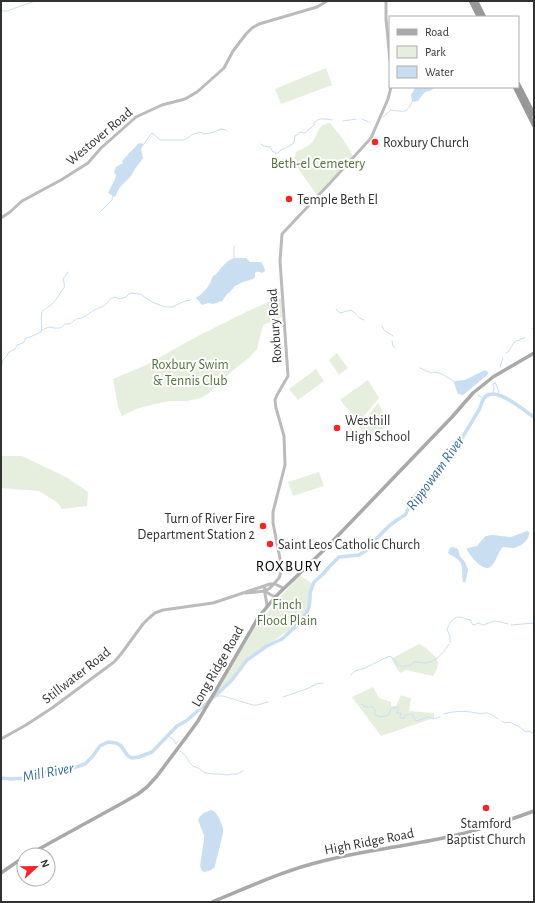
<svg xmlns="http://www.w3.org/2000/svg" width="535" height="903" font-family="'Alegreya Sans',sans-serif">
<style>
.green{fill:#e6efde}
.water{fill:#c9def0}
.lines{fill:none;stroke-linecap:round;stroke-linejoin:round}
.stream{stroke:#c9def0;stroke-width:1}
.river{stroke:#c9def0;stroke-width:3.5}
.secondary{stroke:#bbb;stroke-width:3}
.primary{stroke:#a9a9a9;stroke-width:3.5}
.highway{stroke:#989898;stroke-width:4.5}
.poi-dot{fill:#f52526;stroke:#fff;stroke-width:1.5}
.labels{text-anchor:middle;stroke-width:4;stroke-linejoin:round;paint-order:stroke}
.street-label{font-size:14px;fill:#313131;stroke:#fff}
.poi-label{font-size:14px;fill:#313131;stroke:#fff;text-anchor:start}
.park-label{font-size:14px;fill:#507139;stroke:#fff}
.water-label{font-size:15px;font-style:italic;fill:#366d9b;stroke:#fff}
.neighbourhood-label{font-size:15px;letter-spacing:1px;fill:#000;stroke:#fff}
</style>
<rect width="100%" height="100%" fill="#fff"/>
<path class="green" d="M326,68L332,85L281,104L275,89Z
M330,123L331,124L343,139L353,156L317,195L301,173L294,160L296,152C301,149 310,146 313,141C319,132 317,125 330,123Z
M281,298L282,317L263,325L257,349L250,357L231,372L209,393L201,398L187,401H169L155,404L136,409L122,416L118,407L113,379L146,365L194,338L248,311L273,300Z
M337,353L348,368L339,375L329,360Z
M316,369L324,381L298,400L289,389Z
M368,380L379,398L359,422L341,401V399Z
M378,403L389,423L388,425L368,439L359,427Z
M1,456H22L66,477L88,492L87,506L62,509L57,502L39,491L1,488Z
M319,472L324,486L293,496L288,482Z
M300,574L302,577L313,584L310,603L307,611L299,624L248,657L237,676L220,694L215,695L255,627Z
M419,644C424,646 439,657 438,664C438,668 435,672 433,676L406,670L400,673L391,659Z
M373,687L379,698L391,702V706H396L401,695L403,696L411,698L409,711L434,713V718L381,736L352,697Z"/>
<path class="water" d="M415,87H435L430,91C424,90 422,96 418,101L412,102L411,95L414,90Z
M139,143L144,144L141,149L143,158L135,169L131,176L120,187L115,197L108,193L115,179L116,175L114,172L116,167L123,163L122,161Z
M234,258H246L250,262H261L264,267L265,271L262,273C259,272 258,270 255,273V277L253,279L243,282L235,286L229,293L227,294L222,301L213,304L208,303L202,305L198,300L196,299V298C201,295 206,290 209,285C211,282 211,279 213,276C215,275 217,274 218,272C223,266 226,261 234,258Z
M485,370L488,372V374L486,376L463,395L458,394L454,383L455,381L465,380Z
M527,531L529,532C530,540 521,547 513,548C510,548 506,547 503,547C498,552 497,559 493,564C486,576 471,557 467,550V548H468L477,546L482,540L486,536L492,535L511,537Z
M451,547H453L458,549L460,556L465,562L468,570L466,580L465,582H463C461,574 465,564 457,559C454,556 451,556 448,553L449,550Z
M212,810C217,813 218,816 220,820C221,824 223,825 223,829C224,834 216,859 215,867L211,870L205,872L202,871L200,866L204,839V835L198,820C200,814 207,811 212,810Z"/>
<g class="lines">
<path class="stream" d="M1,11H7L35,1
M383,117L391,110C403,111 406,115 412,102
M362,119L369,122
M343,121L356,119
M144,144L151,134L153,133L160,140H184L189,137L191,135L200,132L204,134L211,133L221,129L226,130L227,131
M261,144L264,146L270,147L273,152H275L276,154L278,153L282,149L286,148L294,143L295,135H297L300,132L305,133L314,125V123C319,117 325,119 332,120
M100,212L112,200L113,194
M234,246V258
M336,309L340,313L351,310L352,311C357,313 357,318 364,320
M77,319C87,317 86,315 94,310C100,307 107,306 110,299L115,297L120,299L126,297L130,293L140,294L152,302L165,307H172L185,301L191,300
M72,322L75,320
M382,326L384,330L393,336
M532,329L534,327
M42,330L49,327L54,328H60L65,324H68L71,323
M392,341L393,346L395,348
M506,353L509,351L515,341L520,340L521,338L523,339L525,337
M500,367L503,358
M420,368L432,373L435,372L442,374L455,382
M1,369L3,360L7,356L8,353L15,349L17,345L23,343L26,338L30,337L41,332C43,326 40,319 42,312C44,308 47,308 50,306C55,302 59,295 62,290C66,288 64,283 63,279L68,272
M495,382L499,392L497,394
M493,394L494,388L493,384L495,383
M478,395L484,399
M467,619L470,620L473,625L479,623L483,625L494,621L501,622L508,624
M511,625L534,623
M450,642V636L447,630C450,621 456,613 466,619
M351,675C355,669 360,670 365,668C373,664 381,660 390,656L395,660L397,665L401,666H410L414,662C419,662 425,664 430,662C438,660 445,650 449,644
M215,696H223L253,705H257L268,702
M283,697L309,688L316,684L323,683
M361,704H362L365,707H373L375,710V715L380,717L386,716L389,714L391,709L397,707L399,709L396,713H401L400,717L401,718H405V715L412,714L416,721L429,717L433,719L440,717
M444,714C456,710 469,711 481,714C487,711 493,715 498,719
M502,721L505,723L510,722L515,725L518,726L526,732L530,731L534,734
M168,736L174,740L176,744L178,741
M180,751C182,753 185,755 187,758C189,760 189,763 192,765C194,767 196,767 198,768C201,769 202,772 206,773C213,775 220,773 227,775L231,774H237L243,771"/>
<path class="river" d="M1,778L11,779L26,778L46,772L64,771L85,764L92,757L100,746L108,742L116,743L118,744L121,746L128,756L132,758L139,757L152,752L177,726L186,721L215,696L232,680L247,660L267,646L282,639L294,628L306,614L309,607L310,599V593L314,582L323,574L330,566L339,557L359,555L370,548L373,542L389,526L397,520L405,515L414,497L427,482L435,478L444,462L448,461L479,410C481,406 482,399 486,396C498,387 524,411 534,417"/>
<path class="secondary" d="M386,1V19L390,60
M1,218L10,212L22,201L61,180L88,163L101,148L136,117L162,105L185,99L197,92L224,68L233,51L246,34L252,28L259,24L317,7L327,1
M275,584L283,588
M265,586C263,592 267,599 267,606
M266,592L275,597
M246,593L265,591L270,588L279,578L282,569L273,523V512L285,465L284,436L276,408L275,400L277,395L288,376L280,261L282,234L330,183L371,138L388,99L391,87
M1,739L26,725L52,708L114,662L121,654L143,624L149,618L155,613L163,610L213,603L270,584H275"/>
<path class="primary" d="M28,855L126,801L138,794L147,787L157,776L190,732L198,721L258,618L275,597L326,548L452,417L473,393L493,377L534,353
M1,873L24,857
M212,902C249,887 285,870 323,861C366,850 409,846 452,836C480,830 507,821 534,811"/>
<path class="highway" d="M471,1L479,17
M476,1L484,17
M518,84L534,115
M515,87L534,125"/>
</g>
<g class="poi-dot">
<circle cx="375" cy="142" r="4"/>
<circle cx="289" cy="199" r="4"/>
<circle cx="337" cy="428" r="4"/>
<circle cx="263" cy="526" r="4"/>
<circle cx="270" cy="544" r="4"/>
<circle cx="486" cy="808" r="4"/>
</g>
<g class="labels">
<g class="street-label">
<text transform="translate(99 136) rotate(-40)" y="5">Westover Road</text>
<text transform="translate(274 326) rotate(-94)" y="5">Roxbury Road</text>
<text transform="translate(217 666) rotate(-60)" y="5">Long Ridge Road</text>
<text transform="translate(76 675) rotate(-38)" y="5">Stillwater Road</text>
<text transform="translate(369 841) rotate(-11)" y="5">High Ridge Road</text>
</g>
<g class="poi-label">
<text x="383" y="147">Roxbury Church</text>
<text x="297" y="204">Temple Beth El</text>
<text x="345" y="425">Westhill<tspan x="345" dy="16">High School</tspan></text>
<text x="255" y="523" text-anchor="end">Turn of River Fire<tspan x="255" dy="16">Department Station 2</tspan></text>
<text x="278" y="549">Saint Leos Catholic Church</text>
<text x="486" y="828" text-anchor="middle">Stamford<tspan x="486" dy="16">Baptist Church</tspan></text>
</g>
<g class="park-label">
<text x="318" y="168">Beth-el Cemetery</text>
<text x="190" y="369">Roxbury Swim<tspan x="190" dy="16">&amp; Tennis Club</tspan></text>
<text x="287" y="609">Finch<tspan x="287" dy="16">Flood Plain</tspan></text>
</g>
<g class="water-label">
<text transform="translate(435 473) rotate(-54)" y="5">Rippowam River</text>
<text transform="translate(48 772) rotate(-11)" y="5">Mill River</text>
</g>
<g class="neighbourhood-label">
<text x="289" y="571">ROXBURY</text>
</g>
</g>
<rect width="535" height="903" fill="none" stroke="#313131" stroke-width="4"/>
<rect x="389" y="16" width="130" height="72" fill="#ffffff" stroke="#adadad"/>
<rect x="397" y="29" width="20" height="6" fill="#a9a9a9" stroke="#adadad"/>
<text x="425" y="36" font-size="12" fill="#313131">Road</text>
<rect x="397" y="46" width="20" height="12" fill="#e6efde" stroke="#adadad"/>
<text x="425" y="56" font-size="12" fill="#313131">Park</text>
<rect x="397" y="66" width="20" height="12" fill="#c9def0" stroke="#adadad"/>
<text x="425" y="76" font-size="12" fill="#313131">Water</text>
<g transform="translate(36 867) rotate(68)"><circle r="19" fill="#ffffff" stroke="#adadad"/>
<path d="M0-3L7 15L0 10L-7 15Z" fill="#f52526"/>
<text y="-6" font-size="11" font-weight="bold" text-anchor="middle" fill="#313131">N</text>
</g>
</svg>
